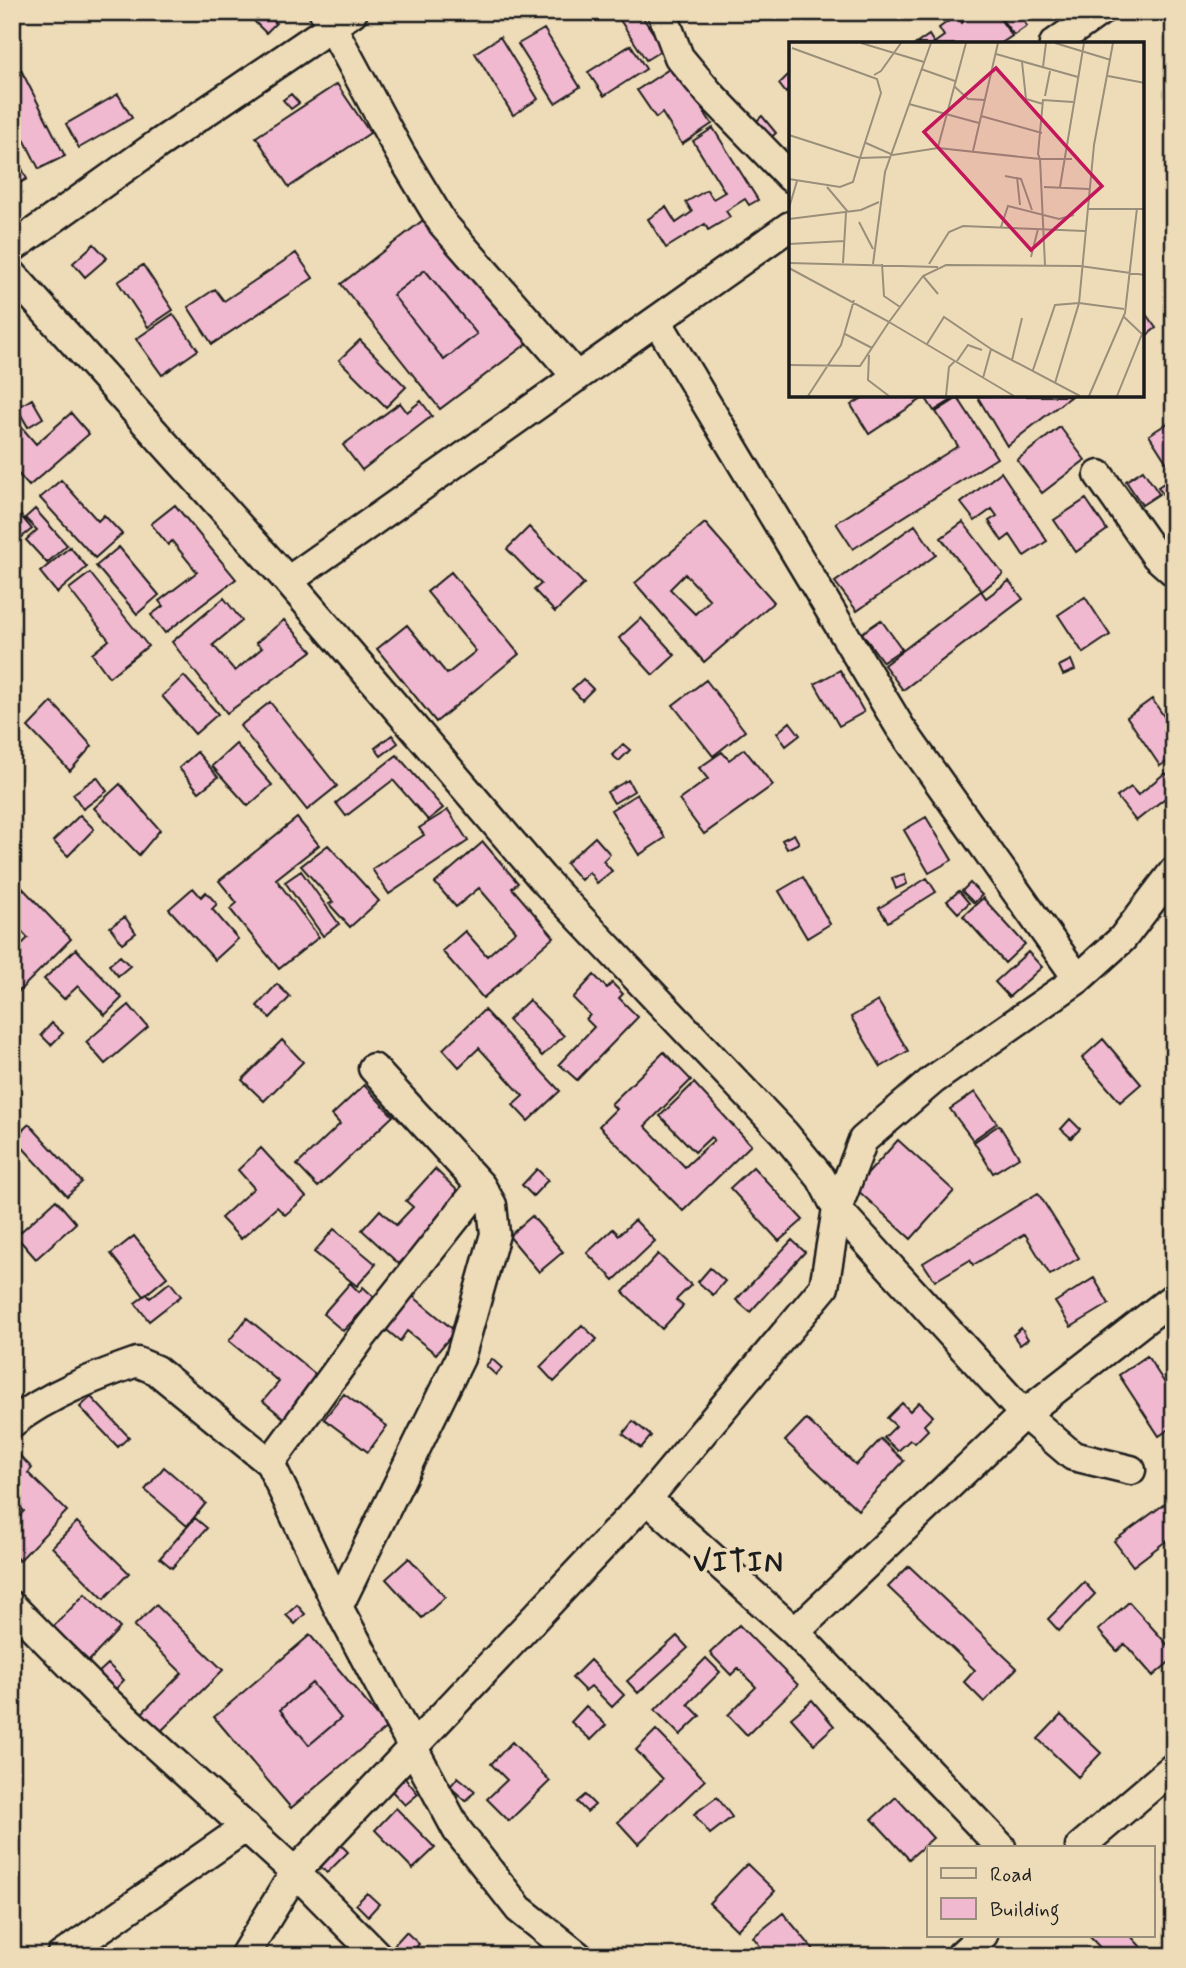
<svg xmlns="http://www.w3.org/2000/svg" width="1186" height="1968" font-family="Mynerve,sans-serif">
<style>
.building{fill:#f1b9cf;stroke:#1c1c1c;stroke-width:2;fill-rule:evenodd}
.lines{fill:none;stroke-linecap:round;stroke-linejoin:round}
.street-casing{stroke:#1c1c1c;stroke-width:33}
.street{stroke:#eedcb9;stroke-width:28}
.labels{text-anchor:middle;stroke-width:7;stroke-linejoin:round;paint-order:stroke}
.district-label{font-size:28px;font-weight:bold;letter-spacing:2px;fill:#1c1c1c;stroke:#eedcb9}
.inset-road{fill:none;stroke:#9a8f7a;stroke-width:2}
.view{fill:#c2185b;fill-opacity:0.15;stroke:#c2185b;stroke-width:3.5}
.inset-edge{fill:none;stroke:#1c1c1c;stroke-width:3.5}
</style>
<rect width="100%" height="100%" fill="#eedcb9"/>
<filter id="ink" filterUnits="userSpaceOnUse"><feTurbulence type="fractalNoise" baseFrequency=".0143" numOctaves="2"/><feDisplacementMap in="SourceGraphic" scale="14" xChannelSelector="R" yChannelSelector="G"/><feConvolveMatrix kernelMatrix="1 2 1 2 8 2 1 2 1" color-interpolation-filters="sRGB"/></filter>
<g filter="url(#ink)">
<path class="building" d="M257,12H265L276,23L266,33L251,18Z
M632,12H639L664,49L646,60L620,20Z
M958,12H995L1012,36L1000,44H916L929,35L934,43L944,36L939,28L957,15L962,23L964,21Z
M1007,12H1017L1027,26L1014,35L1000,17Z
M544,29L580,87L555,103L518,44Z
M500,37L538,99L513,115L475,53Z
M631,45L646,69L604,96L588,72Z
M18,64L65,156L39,169L12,115V67Z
M674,66L712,124L682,144L662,113L656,118L637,90Z
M789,74L790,89L786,93L779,84Z
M337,84L370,133L289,187L256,137Z
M118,94L132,118L79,148L66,124Z
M291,94L299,103L291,109L283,100Z
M762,116L776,133L765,143L751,126Z
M713,128L758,200L749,205L745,199L726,211L730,217L708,230L705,224L666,248L648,219L666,207L676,223L692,212L686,202L707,190L713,199L725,192L693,141Z
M14,152L27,179L12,187V153Z
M431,214L533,339L440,409L341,284ZM425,270L477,334L444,360L393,295Z
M94,244L107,258L85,277L73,263Z
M296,253L313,278L212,344L188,307L215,289L224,301Z
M143,265L173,310L148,327L118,282Z
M425,270L477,334L444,360L393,295Z
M1142,309L1156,328L1142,339Z
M173,314L198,350L162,375L136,339Z
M360,340L406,387L386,407L339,360Z
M866,396H958L934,411L925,397L869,434L851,405Z
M977,396H1071L1007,446Z
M958,398L997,458L853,549L836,523L958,446L936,412Z
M32,399L43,418L28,427L17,408Z
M421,401L432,416L362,470L343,445L400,403L407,412Z
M71,413L89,434L29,486L12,467V427L18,423L36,444Z
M1174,419V474L1149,435Z
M1060,427L1085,460L1042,493L1017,460Z
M1143,470L1159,494L1142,505L1126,481Z
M1001,472L1047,541L1024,556L1010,535L1002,541L989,521L997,516L992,509L975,521L961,503Z
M1173,477L1174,489L1164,496L1158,487Z
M61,480L98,521L104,515L122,534L95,558L40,498Z
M1086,499L1107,530L1076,552L1054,520Z
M175,505L236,579L165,633L151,615L163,606L159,601L197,572L172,541L168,545L151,524Z
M35,509L67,545L47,563L26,540L37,530L25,518Z
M20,515L32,529L12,545V521Z
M963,522L1003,574L982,591L941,538Z
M705,523L774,602L704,662L635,583ZM685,574L710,600L695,614L670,589Z
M915,525L936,555L857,611L835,582Z
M529,527L584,584L555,612L534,590L541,584L507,549Z
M70,547L87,567L57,593L40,572Z
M119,547L159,595L137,614L96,566Z
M451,572L519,654L436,722L377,649L407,625L447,674L476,651L427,592Z
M90,573L148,646L109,677L92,654L109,640L69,589Z
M1009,581L1023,599L903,690L884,665L981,591L986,598Z
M1085,597L1110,635L1083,653L1058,615Z
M224,598L242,621L213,645L235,671L262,648L256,643L284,620L312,651L227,713L172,642Z
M641,618L675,655L653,675L619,638Z
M881,620L902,649L883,662L862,633Z
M1071,660L1075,670L1063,675L1059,666Z
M840,670L864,712L839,726L815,684Z
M184,676L218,714L195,734L162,696Z
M583,679L593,689L582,700L572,689Z
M706,680L745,731L713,756L673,705Z
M1152,699L1174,731V757L1160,766L1127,717Z
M52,702L92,746L70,771L28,727Z
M270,702L337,786L307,810L240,726Z
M790,722L800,735L786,746L777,733Z
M392,735L398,743L381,756L375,748Z
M236,744L272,785L248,806L212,766Z
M623,744L630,750L619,761L612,755Z
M744,749L773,785L704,834L679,800L708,779L699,768L722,752L729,760Z
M197,752L218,777L199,792L179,768Z
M397,755L443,808L428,820L393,780L346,816L336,803Z
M1165,773L1174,780V791L1136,821L1117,797L1131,787L1138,795Z
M97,777L107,791L83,809L73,794Z
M628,780L634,791L614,803L607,792Z
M120,784L160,830L139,855L94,808Z
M637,794L665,838L639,855L611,810Z
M448,810L468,841L389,894L372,869L424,835L419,828Z
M80,815L94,829L68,856L53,841Z
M926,817L952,860L929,873L904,830Z
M297,818L319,845L276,879L319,937L279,969L230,909L237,903L219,881Z
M794,834L799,843L787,849L782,840Z
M595,837L610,854L603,861L612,871L597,883L589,872L581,880L566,863Z
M483,842L518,883L512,888L554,937L483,998L442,951L465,931L487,956L516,931L479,888L456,907L435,883Z
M328,845L379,901L350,927L329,904L333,902L301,866Z
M301,871L339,924L323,936L285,882Z
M904,874L907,884L896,889L892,878Z
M12,877L71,939L12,998V954L28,938L12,921Z
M803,877L830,924L807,938L779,891Z
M927,878L936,892L888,922L879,908Z
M970,883L982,895L974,903L962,891Z
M193,888L201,897L206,892L217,904L212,909L238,939L215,960L169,909Z
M959,891L969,903L958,913L947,901Z
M983,898L1025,944L1005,963L963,916Z
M125,917L136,933L122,943L110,927Z
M76,949L122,998L105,1015L78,986L64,999L44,979Z
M1028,952L1042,967L1009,997L995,982Z
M120,956L130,966L118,976L109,965Z
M594,975L607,988L612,983L623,994L619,998L638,1017L577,1080L559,1064L594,1027L586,1019L590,1015L573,998Z
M277,984L290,997L270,1018L257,1006Z
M529,1000L564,1036L542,1056L508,1020Z
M878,1001L908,1051L881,1067L851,1017Z
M129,1005L148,1027L105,1064L86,1042Z
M484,1010L560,1091L528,1121L513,1105L523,1096L479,1048L459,1067L443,1049Z
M52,1023L63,1033L51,1045L41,1035Z
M1103,1039L1141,1084L1120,1102L1082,1058Z
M282,1040L303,1062L264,1101L242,1080Z
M664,1052L691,1080L645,1126L685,1167L714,1140L711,1137L695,1152L660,1116L694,1083L751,1145L683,1211L599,1126L616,1109L611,1104Z
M364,1085L393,1116L318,1187L297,1165L340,1124L332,1115Z
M975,1092L997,1123L973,1140L950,1109Z
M1070,1119L1080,1129L1071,1138L1061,1129Z
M29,1124L82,1182L67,1196L14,1138Z
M999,1125L1019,1157L993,1173L974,1142Z
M898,1140L954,1191L911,1239L855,1188Z
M261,1148L306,1197L285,1215L277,1207L241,1239L221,1218L254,1188L238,1170Z
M753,1167L803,1220L779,1241L730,1188Z
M435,1169L462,1195L399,1264L362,1230L380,1210L396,1225L413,1207L406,1201Z
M537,1169L548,1180L533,1196L522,1185Z
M1038,1193L1079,1258L1050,1275L1025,1234L973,1265L970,1260L935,1281L923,1263Z
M56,1200L76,1223L36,1259L16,1236Z
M532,1216L563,1252L539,1272L509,1236Z
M635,1220L655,1241L614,1280L587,1253L613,1229L619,1235Z
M334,1229L376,1264L357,1286L314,1252Z
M134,1236L167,1277L144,1296L111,1254Z
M792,1240L805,1252L750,1312L736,1300Z
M658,1254L691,1285L676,1300L683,1306L662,1329L623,1292Z
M710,1268L725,1281L713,1295L698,1282Z
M1094,1278L1109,1304L1071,1327L1055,1302Z
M170,1282L181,1296L149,1321L135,1303L147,1294L150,1298Z
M350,1283L359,1292L363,1287L375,1298L343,1331L323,1314Z
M404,1289L455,1331L436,1354L407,1331L400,1341L377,1322Z
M247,1318L320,1378L286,1420L263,1401L279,1382L229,1341Z
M582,1325L597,1339L554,1382L540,1367Z
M1021,1328L1028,1339L1020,1345L1013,1335Z
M1147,1356L1174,1397V1426L1159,1436L1119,1375Z
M492,1359L502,1368L496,1375L486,1366Z
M344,1394L387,1426L368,1452L324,1419Z
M91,1397L129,1437L118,1447L80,1407Z
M919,1402L933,1416L924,1425L928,1430L915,1443L910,1440L898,1451L884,1438L896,1426L887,1418L902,1403L910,1411Z
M806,1419L856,1465L881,1439L904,1461L858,1510L785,1441Z
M633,1421L651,1436L641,1448L623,1434Z
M16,1452L32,1468L28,1473L67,1511L19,1561L12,1553V1523L24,1511L12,1499V1455Z
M164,1467L206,1503L187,1526L145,1490Z
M1174,1497V1535L1133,1566L1114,1541Z
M195,1518L207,1528L172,1568L160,1558Z
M77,1522L129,1573L104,1599L52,1547Z
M409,1558L445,1597L422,1618L386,1579Z
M909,1566L1017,1668L984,1702L964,1682L975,1670L888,1587Z
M1084,1582L1095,1594L1059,1631L1048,1619Z
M85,1594L120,1628L89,1661L53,1627Z
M1129,1602L1174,1652V1658L1153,1676L1125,1644L1117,1651L1098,1630Z
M156,1605L223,1670L154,1738L136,1719L182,1673L134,1626Z
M297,1605L305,1614L295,1624L286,1615Z
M739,1625L798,1685L747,1735L728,1715L756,1687L738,1668L731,1675L710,1653Z
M310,1635L387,1727L291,1808L214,1717ZM312,1683L341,1718L309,1745L280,1710Z
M677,1636L688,1648L638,1693L627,1681Z
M706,1658L720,1672L688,1704L700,1716L680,1735L655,1710Z
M590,1660L624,1695L612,1707L591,1686L585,1691L572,1678Z
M108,1664L124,1680L113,1692L96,1675Z
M312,1683L341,1718L309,1745L280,1710Z
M812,1700L834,1726L814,1744L791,1718Z
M586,1706L606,1725L591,1740L571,1722Z
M1061,1715L1101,1753L1078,1777L1038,1739Z
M656,1730L705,1780L638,1844L618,1822L663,1779L636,1750Z
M512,1742L550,1781L509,1821L487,1799L507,1780L491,1764Z
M402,1774L418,1794L405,1805L387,1786Z
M458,1777L475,1791L466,1801L450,1787Z
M585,1795L595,1805L587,1812L577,1802Z
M717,1797L732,1817L710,1834L694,1814Z
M896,1797L933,1838L909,1859L872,1819Z
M396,1808L435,1848L413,1869L375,1830Z
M332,1836L348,1852L327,1873L311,1857Z
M747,1864L775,1891L737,1930L709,1903Z
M367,1893L379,1904L368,1916L356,1904Z
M783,1913L819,1956H768L753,1937Z
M406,1932L419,1944L409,1956L394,1945Z
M1092,1935H1130L1149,1956H1108L1090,1937Z"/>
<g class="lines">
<defs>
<path id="street" d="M324,12L400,153L443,224L577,377
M662,12L679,57L709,93L790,177
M1054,44L1099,12
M12,248L158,144L353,12
M12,274L288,581L542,878L784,1133L821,1178L837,1209L824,1287L647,1499L295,1872L244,1956
M657,321L900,727L1078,979
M1099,475L1156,556L1174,572
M288,581L790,226
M12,1423C48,1395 94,1377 137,1362L156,1370L270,1463L338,1607L457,1830L519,1909L578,1956
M270,1463L361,1338L481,1186
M1131,1470L1073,1456L1024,1414L837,1209L863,1140L933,1080L1078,979L1122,939L1174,871
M647,1499L795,1632L1001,1847
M12,1606L100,1695L295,1872L378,1956
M338,1607L460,1358L495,1234L492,1205L481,1186L373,1068
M795,1632L1024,1414L1174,1297
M1080,1847L1174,1767
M61,1956L246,1827
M960,1956L983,1935"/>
</defs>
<use href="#street" class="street-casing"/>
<use href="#street" class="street"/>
</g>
</g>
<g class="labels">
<g class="district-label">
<text x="739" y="1571">VITIN</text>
</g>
</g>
<g transform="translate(789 42)">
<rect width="355" height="355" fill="#eedcb9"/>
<path class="inset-road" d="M72,1L135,20M266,1L322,18M207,12L289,35M233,20L237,57L254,62M254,25L257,1M132,27L166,39M85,33L92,29L112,1M319,34L356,41M165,44L179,57L196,58M256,54L261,29M120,62L190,81M192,74L253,91M0,93L71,116L92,51L88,37L3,6M77,101L104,113L149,106L251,117L256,223M149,105L177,1M184,109L209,1M283,117H251L249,112L254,58L284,60M216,134L232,137L243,168M228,135L231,163M0,137L51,145L64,140L71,116L101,115M38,145L59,170M255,145L300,147M271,145L295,1M0,166L8,139M298,167H356M0,177L72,168L90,160M70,180L84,207M212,185L219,164L270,177L285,173M0,202L55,199M242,215L249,187M0,221L149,225M54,221L57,171M84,222L96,130L142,1M93,222L95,254L111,265M140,222L160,190L174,184L296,189M0,226L100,280L134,234L157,223L291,224L356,233M134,234L149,252M100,280L225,354M56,292L83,306M138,302L155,275L202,307M80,313L79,338L100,354M223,318L233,276M168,319L179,303L193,308M0,323L71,324L100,280M244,328L266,263L290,261L335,267M194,336L202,307L291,354M266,341L290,261L305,103L324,1M19,354L52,303L65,258M157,354L160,325L166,319M300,354L336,271L348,166M328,354L353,292L335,275"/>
<path class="view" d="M207,26L313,144L242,208L135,90Z"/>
<rect width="355" height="355" class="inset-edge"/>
</g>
<rect width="1186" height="1968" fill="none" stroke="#eedcb9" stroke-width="42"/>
<rect x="21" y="21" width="1144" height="1926" fill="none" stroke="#1c1c1c" stroke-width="2.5" filter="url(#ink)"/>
<rect x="927" y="1846" width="228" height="91" fill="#eedcb9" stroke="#9a8f7a" stroke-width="2"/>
<rect x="941" y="1868" width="35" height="10" fill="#eedcb9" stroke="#9a8f7a" stroke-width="2"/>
<text x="990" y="1881" font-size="21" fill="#1c1c1c">Road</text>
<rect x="941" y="1898" width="35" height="21" fill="#f1b9cf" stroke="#9a8f7a" stroke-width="2"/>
<text x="990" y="1916" font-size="21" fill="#1c1c1c">Building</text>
</svg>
